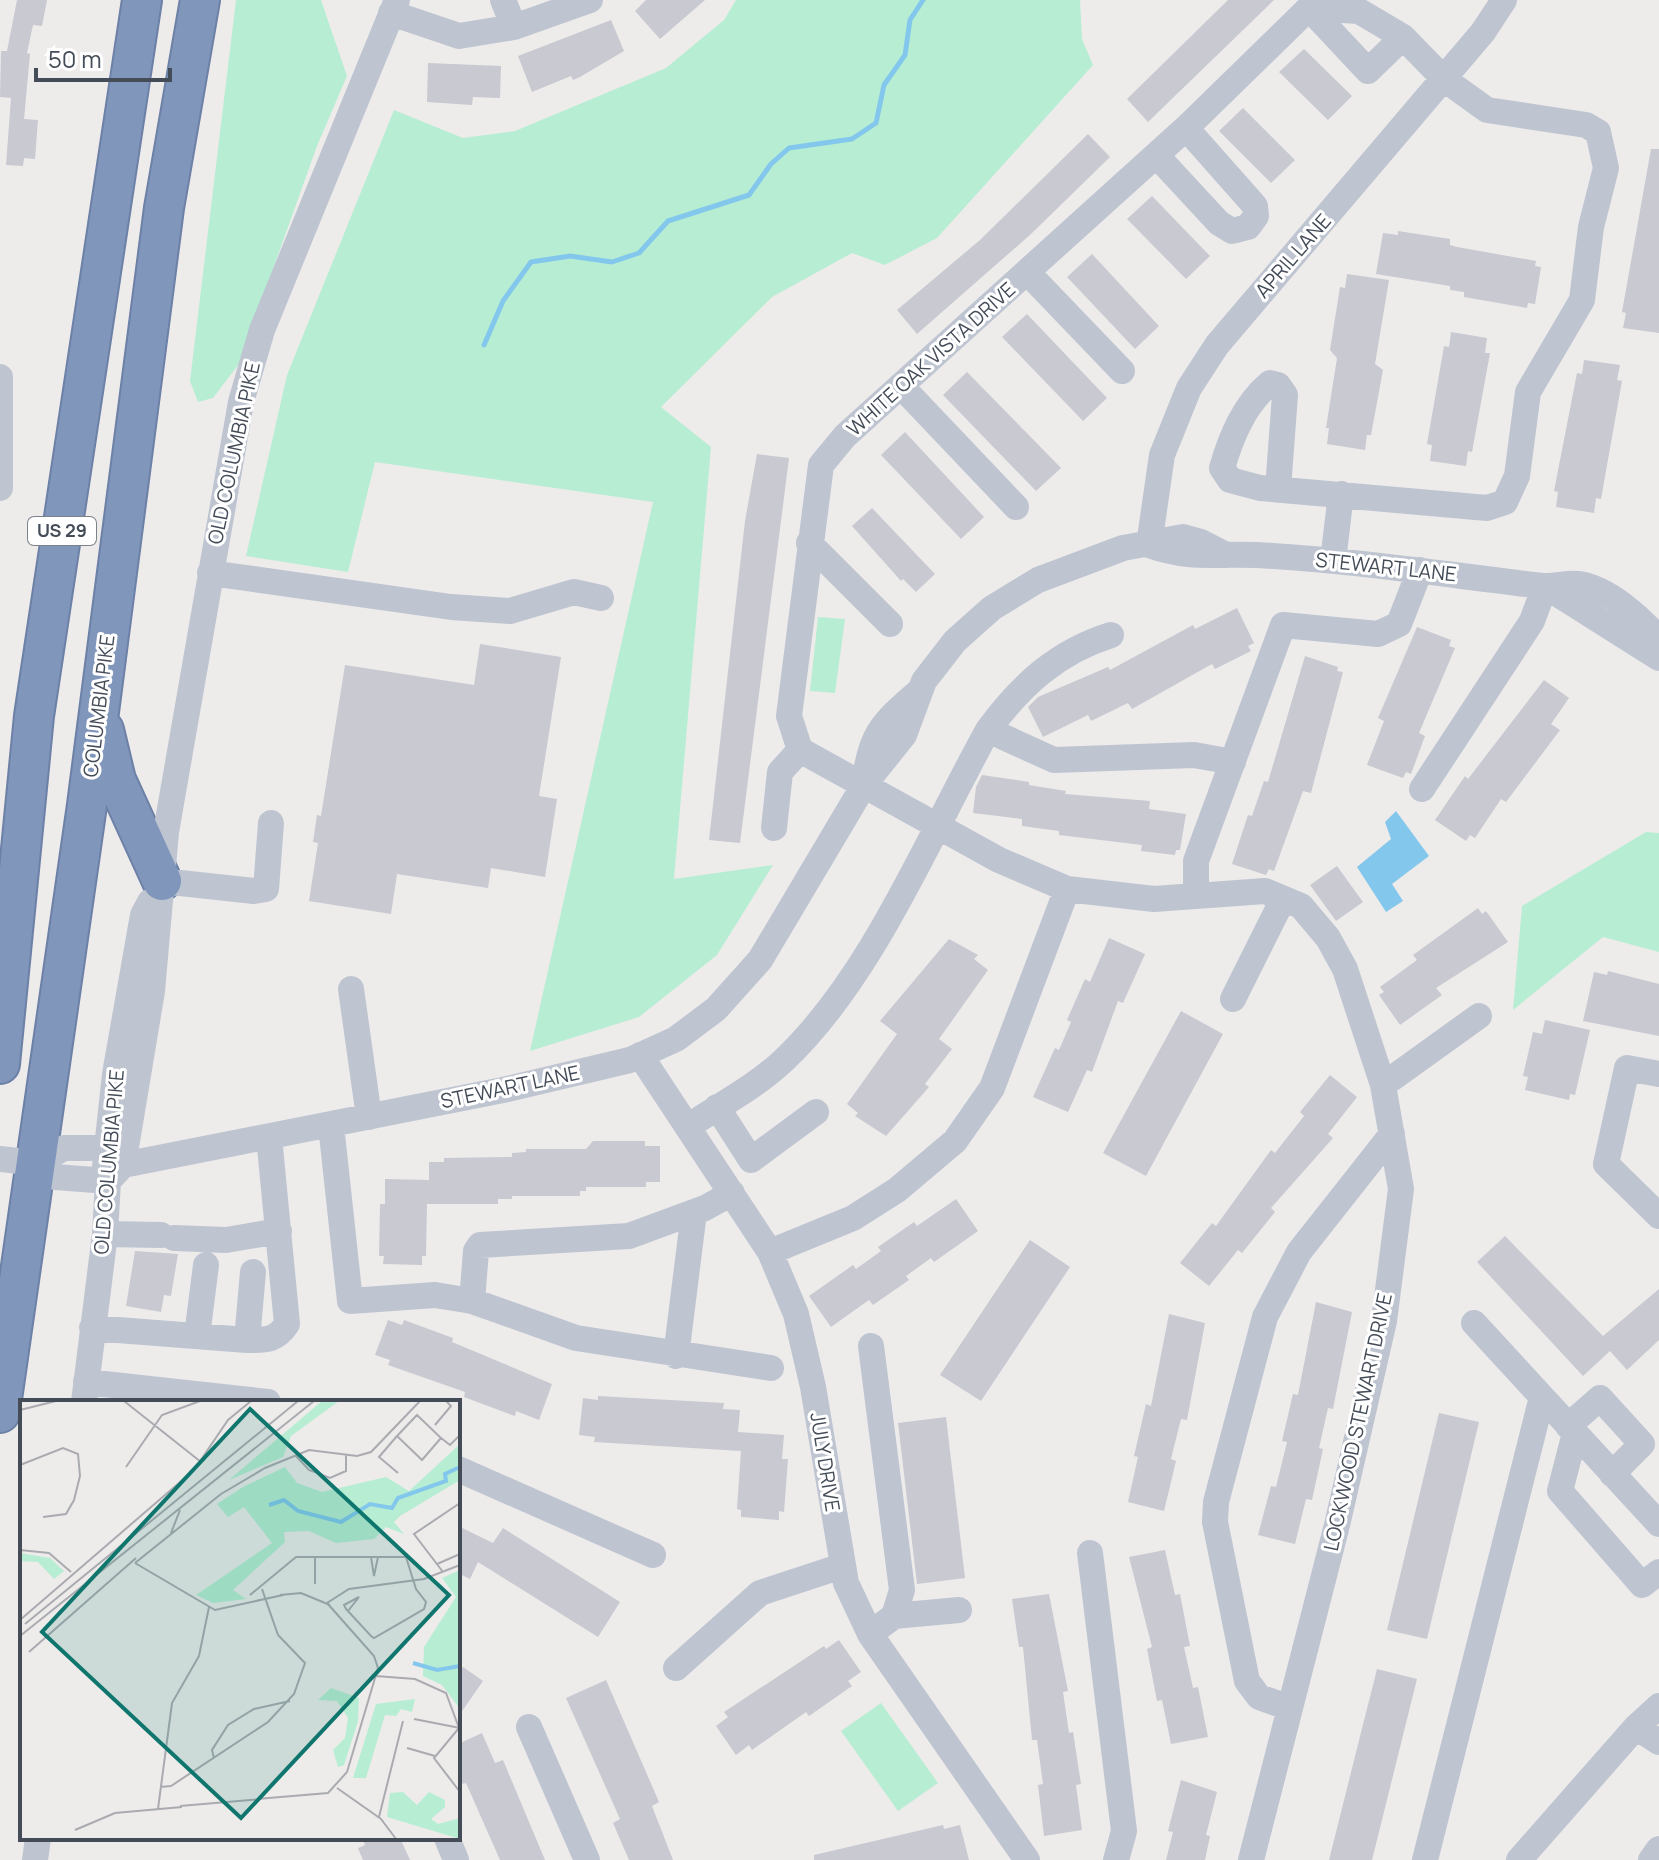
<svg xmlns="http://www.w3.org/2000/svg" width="1659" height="1860" font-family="Manrope,sans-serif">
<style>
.green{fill:#b7eed3}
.water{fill:#83c8ec}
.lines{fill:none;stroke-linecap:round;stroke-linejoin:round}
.stream{stroke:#83c8ec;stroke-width:5}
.building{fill:#c8c9d1}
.highway-casing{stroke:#6d81a7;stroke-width:42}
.minor{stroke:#bec5d1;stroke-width:26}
.highway{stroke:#8196bb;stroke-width:38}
.labels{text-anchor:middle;stroke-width:6;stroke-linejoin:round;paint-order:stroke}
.shield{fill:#fff;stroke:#7c828a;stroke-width:2}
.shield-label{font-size:18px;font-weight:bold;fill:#444c58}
.street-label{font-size:20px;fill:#444c58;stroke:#fff}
.inset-river{fill:none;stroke:#83c8ec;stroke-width:4}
.inset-road{fill:none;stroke:#aaabb0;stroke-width:2}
.view{fill:#0f766e;fill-opacity:0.15;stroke:#0f766e;stroke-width:4}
.inset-edge{fill:none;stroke:#444c58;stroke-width:4}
</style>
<rect width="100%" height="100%" fill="#eeebeb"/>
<path class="green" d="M236,0H321L347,76L317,146L239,364L213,398L198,402L190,381Z
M736,0H1080L1082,39L1093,65L937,238L885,265L852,253L772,297L661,407L711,447L674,879L773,865L717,955L639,1017L530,1051L653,502L375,462L348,572L246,556L287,375L394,110L463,138L515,131L666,68L724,20Z
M818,617L845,619L835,693L810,691Z
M1646,832L1659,833V952L1603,937L1513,1010L1522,906Z
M881,1703L938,1783L898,1811L841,1731Z"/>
<path class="water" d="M1396,811L1429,856L1392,884L1403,901L1386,912L1357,867L1391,839L1385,822Z"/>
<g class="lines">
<path class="stream" d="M484,345L503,301L531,262L570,256L612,262L639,253L668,221L749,195L771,164L789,148L852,139L876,123L884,85L905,55L910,20L923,0"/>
</g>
<path class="building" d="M17,0H47L42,26L33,25L27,53L30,54L24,119L38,120L35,159L24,158L23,166L6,165L11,98L0,97L1,51H7Z
M646,0H705L660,39L635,11Z
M1228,0H1274L1148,122L1127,99Z
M611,20L624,51L580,77L573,80L571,76L532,92L518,56Z
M1304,49L1352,96L1328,120L1279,72Z
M428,63L501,66L500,98L473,97L472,105L427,102Z
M1243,108L1295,160L1271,183L1219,131Z
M1088,134L1110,157L1031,234L917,334L897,310L980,240Z
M1651,149H1659V333L1623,328L1626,313L1622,312Z
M1152,196L1210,256L1186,279L1127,219Z
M1398,231L1450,239V245L1457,247L1536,261L1535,266L1541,267L1535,304L1528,303L1527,308L1464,297V292L1450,290V286L1376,274L1383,233L1398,235Z
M1092,254L1159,326L1135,349L1067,277Z
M1347,274L1389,280L1375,364L1383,370L1371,435H1367L1365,450L1327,444L1329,428H1326L1337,358L1330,350L1340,287L1345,288Z
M1027,314L1107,398L1083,421L1002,337Z
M1451,332L1487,338L1485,353H1490L1472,452L1468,451L1466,466L1430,461L1432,445L1427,444L1444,346L1449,347Z
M1584,360L1620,365L1617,380L1622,381L1601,499L1596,498L1594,513L1556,507L1558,492L1554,491L1577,373L1582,374Z
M967,372L1061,468L1036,491L943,395Z
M905,432L984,517L961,539L881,455Z
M757,454L789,458L740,843L709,840L745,521Z
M872,508L935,574L916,592L903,579L901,581L852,526Z
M1237,608L1254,643L1248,646L1251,651L1215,669L1212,664L1132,709L1128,703L1091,721L1088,715L1043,737L1028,707L1038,697L1108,667L1110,670L1193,625L1195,629Z
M1417,627L1451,640L1449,646L1455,648L1419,733L1425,736L1411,774L1406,772L1403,778L1367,765L1384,721L1378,718Z
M480,644L561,657L539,796L557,799L545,877L491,868L488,888L397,874L391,914L309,901L318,843L313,842L317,815L321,816L345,665L474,685Z
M1305,656L1338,667L1337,671L1343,672L1311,793L1303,791L1274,871L1269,869L1266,875L1232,864L1248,815L1252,816L1264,781L1268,782Z
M1544,680L1569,698L1551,724L1560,730L1506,802L1501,799L1475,838L1470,835L1466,841L1435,820L1465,776L1468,779Z
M982,775L1029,782V785L1066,791L1065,794L1150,801L1149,809L1186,814L1180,850H1176L1175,855L1141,851L1142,845L1059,835V831L1022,826V819L973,813L976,787Z
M1337,866L1363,902L1336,921L1310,885Z
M1478,908L1482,914L1486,911L1508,942L1436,988L1442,995L1400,1025L1379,995L1384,992L1380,987L1417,960L1413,955Z
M1109,938L1145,954L1123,1003L1118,1001L1092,1072L1087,1070L1068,1112L1033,1097L1055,1048L1059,1050L1071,1022L1067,1020L1085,979L1090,982Z
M949,939L978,955L974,959L988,970L939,1039L952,1049L925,1084L929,1087L886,1136L855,1116L858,1113L847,1104L897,1034L880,1021Z
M1608,971L1659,984V1036L1583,1021L1594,972L1607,975Z
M1181,1011L1223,1034L1146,1176L1103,1153Z
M1545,1020L1590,1030L1575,1095L1570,1094L1569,1100L1525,1090L1528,1077L1523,1076L1533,1032L1542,1034Z
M1330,1075L1357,1097L1328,1134L1333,1138L1271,1208L1275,1212L1242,1253L1238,1250L1209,1286L1180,1263L1212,1223L1216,1226L1271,1150L1275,1153L1304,1116L1300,1112Z
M593,1141H645V1146H660V1182H646V1187H586V1191H580V1196H512V1199H498V1204H427L426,1256H422V1265L383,1264L384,1256H379L380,1204H385V1179L429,1180V1162H444V1158L512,1157V1153L526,1152V1149H586Z
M956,1199L978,1231L934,1262L931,1258L906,1276L909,1280L873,1305L869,1300L831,1327L809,1296L853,1265L856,1269L881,1251L878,1247L914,1222L917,1226Z
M1505,1236L1603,1336L1659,1289V1340L1627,1370L1610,1351L1583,1376L1477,1262Z
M1030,1240L1070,1267L981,1401L940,1375Z
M135,1251L178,1254L171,1296L164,1295L161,1312L126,1306Z
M1316,1302L1352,1312L1333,1409L1328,1408L1319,1448L1323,1449L1312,1500L1306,1499L1295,1544L1258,1535L1271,1486L1276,1487L1287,1442L1282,1441L1293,1394L1298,1395Z
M1169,1314L1205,1323L1187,1420L1181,1419L1171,1459L1176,1461L1164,1511L1128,1502L1138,1457L1134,1456L1146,1404L1151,1406Z
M388,1320L402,1325L404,1320L453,1338L452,1342L552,1384L539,1420L516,1411L515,1416L464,1397L465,1392L388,1365L390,1360L375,1355Z
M598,1396L724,1403L723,1409L740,1410L738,1432L784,1435L782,1459H788L784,1512L779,1511V1520L741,1517V1510L737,1509L741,1451L594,1442L595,1437L579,1435L583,1398L598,1400Z
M1439,1413L1479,1422L1427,1639L1387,1630Z
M946,1417L965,1578L917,1584L898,1423Z
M458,1526L493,1543L503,1528L620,1602L598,1637L478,1562L470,1579L458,1573Z
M1165,1550L1175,1595L1180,1594L1190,1646L1184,1647L1193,1688L1198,1687L1208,1737L1171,1744L1162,1700L1157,1701L1147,1649L1152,1647L1129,1557Z
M1049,1594L1068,1691L1063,1692L1069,1733L1073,1732L1081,1784L1076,1785L1082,1830L1044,1836L1038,1785L1043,1784L1037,1740H1032L1023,1647H1019L1012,1599Z
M839,1640L861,1672L848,1681L852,1686L809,1716L806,1712L752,1750L749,1745L736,1755L716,1726L728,1717L724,1712L824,1646L826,1649Z
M463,1667L483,1681L458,1717V1674Z
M1377,1669L1417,1679L1372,1860H1329Z
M606,1680L659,1802L652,1806L673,1860H629L613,1823L620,1819L566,1698Z
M482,1733L495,1763L503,1760L545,1860H500L466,1783L463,1784L458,1773V1744Z
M1181,1780L1217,1792L1206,1835L1210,1836L1205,1860H1166L1173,1832L1168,1831Z
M943,1825L944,1829L960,1825L969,1860H814V1855Z
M362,1838H400L410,1860H363L358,1848L365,1845Z"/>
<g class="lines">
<defs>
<path id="highway" d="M104,730L116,780L162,881
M0,1064L34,716L142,0
M0,1413L87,805L164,208L200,0"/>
</defs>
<use href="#highway" class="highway-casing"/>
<path class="minor" d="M503,0L514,27
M1309,8L1368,71L1403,37
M391,13L459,36L514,27L590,0
M1156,155L1219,223L1232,231L1248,227L1256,216L1255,206L1186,128
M1027,272L1122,371
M0,377V488
M901,386L1016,507
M809,543L890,624
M1149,545L1162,455L1189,388L1217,345L1483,32L1504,0
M1149,545C1191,560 1215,553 1257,555C1353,560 1448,575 1543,586C1555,587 1568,582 1580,584C1609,589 1641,618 1659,639
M1333,561L1341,494
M210,573L451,607L510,611L574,592L601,598
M1545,586L1659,658
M988,730L1054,760L1194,755L1233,762
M864,785C870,735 881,724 918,692
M1422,789L1532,621L1545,586
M774,828L780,772L800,750
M162,881L254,891L266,889L271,823
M1196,896V861L1283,625L1378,634L1399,624L1420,570
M351,989L369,1117
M1233,999L1283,899
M640,1055L770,1252L796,1314L813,1387L846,1583L870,1634L1027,1860
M1659,1074L1627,1068L1606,1164L1659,1216
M1383,1085L1479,1016
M717,1107L751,1160L816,1112
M331,1125L350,1301L435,1295L472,1301L576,1338L771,1368
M689,1126C720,1105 757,1086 784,1060C872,977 929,836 988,730C1021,685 1057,652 1111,635
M0,1159L37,1163L55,1177L108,1181L123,1165L503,1090L630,1060L676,1039L716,1009L760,960L864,785L904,735L924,681L955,641L992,608L1038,580L1123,548L1183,537L1201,542L1226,555
M37,1163L64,1148H107
M123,1165L152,991L166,832L241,402L262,330L397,0
M105,1234L161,1235
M174,1238L226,1240L279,1231
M770,1252L853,1218L897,1190L955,1141L992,1088L1067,889
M472,1301L476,1251L480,1245L629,1236L705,1208L732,1193
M1474,1323L1659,1524
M92,1328L247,1340L253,1272
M197,1336L206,1265
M247,1340C265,1340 276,1341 287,1324L269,1137
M676,1356L694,1212
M86,1382L268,1402
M84,1402L105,1234L108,1181L105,1167L115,1074L143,915L150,902
M1568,1426L1600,1398L1642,1444L1612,1474
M1575,1433L1560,1491L1642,1585L1659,1572
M458,1469L653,1555
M1090,1553L1124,1831L1116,1860
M894,1616L959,1610
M870,1634L894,1616L902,1590L871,1346
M676,1668L760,1593L842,1566
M1290,1708L1259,1697L1247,1681L1215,1522L1216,1502L1265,1317L1299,1252L1392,1134
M529,1727L587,1860
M1636,1727L1659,1742
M447,1838L456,1860
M35,1860L38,1838
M1251,1860L1337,1525L1384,1321L1401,1189L1383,1085L1345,969L1328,938L1301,906L1265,891L1154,899L1067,889L999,860L800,750L789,716L821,465L845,436L1186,128L1309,8L1359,11L1403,37L1444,79L1487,110L1586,125L1598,132L1606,168L1591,227L1582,300L1528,392L1517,476L1505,502L1487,508L1260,488L1230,480L1222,468C1231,437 1244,405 1270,383L1278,385L1285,395L1278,489
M1425,1860L1542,1397
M1519,1860L1636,1727L1659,1706
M1651,1860L1659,1849"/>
<use href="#highway" class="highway"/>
</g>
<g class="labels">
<rect class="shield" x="28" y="517" width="68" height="28" rx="6"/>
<g class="shield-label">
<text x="62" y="537">US 29</text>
</g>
<g class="street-label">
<text transform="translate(1293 256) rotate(-49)" y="7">APRIL LANE</text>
<text transform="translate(931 359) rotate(-42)" y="7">WHITE OAK VISTA DRIVE</text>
<text transform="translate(234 453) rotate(-78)" y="7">OLD COLUMBIA PIKE</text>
<text transform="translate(1386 567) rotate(6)" y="7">STEWART LANE</text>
<text transform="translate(99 706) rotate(-83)" y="7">COLUMBIA PIKE</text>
<text transform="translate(510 1087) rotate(-12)" y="7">STEWART LANE</text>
<text transform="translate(109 1162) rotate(-85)" y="7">OLD COLUMBIA PIKE</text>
<text transform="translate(1358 1422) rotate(-78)" y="7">LOCKWOOD STEWART DRIVE</text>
<text transform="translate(825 1462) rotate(81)" y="7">JULY DRIVE</text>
</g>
</g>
<g transform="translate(20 1400)">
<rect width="440" height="440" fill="#eeebeb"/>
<path d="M302,1H319L271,36L263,57L209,80ZM440,44V80L380,116L374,122L384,134L366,127L354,139L316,143L289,131L264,132L265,142L213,190L226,199L193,203L176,195L252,143L224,107L208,117L197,104L223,87L265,67L277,83L302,92L366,77L389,91ZM0,153L30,158L44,171L34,179L18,162L0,161ZM440,170V309L422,285L403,276L404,247L436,197L422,178ZM311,288L339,298L338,321L324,365L318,367L313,350L325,338L328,318L317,301L298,300ZM395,299L392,312L381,309L376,316L365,315L346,378H333L356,304ZM383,392L397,405L409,392L425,400V407L411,419L418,424L440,418V439L367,417L370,393Z" fill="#b7eed3"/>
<path class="inset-river" d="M249,105L264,100L278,111L321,122L350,104L372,108L378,98L426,81L425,74L440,67M393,263L417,270L440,266"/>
<path class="inset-road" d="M104,1L181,62M0,10L36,1M397,15L421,38L402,60L377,36ZM415,25L431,6L426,1M377,36L359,57L378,73M421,38L430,45L440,35M275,55L289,70L310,78L326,71V54M0,65L43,48L58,54L60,76L54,100L46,114L23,117M106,67L142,15L180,1M151,133L160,110M0,150L29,153L51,172M295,156V184M351,157L354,176L358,157M115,163L201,94L245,68L289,50L337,56L351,52L400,1M115,163L195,210L263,195M417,164L440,154M423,172L394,134L440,103M230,195L276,157H386M260,195L281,193L310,205M307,203L329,189L404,179L440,165M328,211L339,197L324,205L326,209L351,236L354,238L404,209L406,202L396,189L386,157M0,220L174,70L208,20L231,1M5,224L278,1M0,236L294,1M9,252L116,158M356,276L395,279L426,293L439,328L414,358L440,392M394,319L440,328M387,348L415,356M194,358L192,350L208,325L234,309L270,301M140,387L151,386L248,322L274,294L285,263L258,235L242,189M317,388L361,419L376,439M237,399L308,393L327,372L358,268L354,256L307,203M160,406L241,399M138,409L152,303L179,256L189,207M359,417L383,321M55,430L95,413L162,407"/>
<path class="view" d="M230,9L429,195L221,418L22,232Z"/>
<rect width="440" height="440" class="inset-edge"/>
</g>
<path d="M36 68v12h134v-12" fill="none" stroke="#444c58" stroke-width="4"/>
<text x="48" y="68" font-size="24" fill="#444c58" stroke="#ffffff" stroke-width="6" paint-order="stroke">50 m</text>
</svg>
